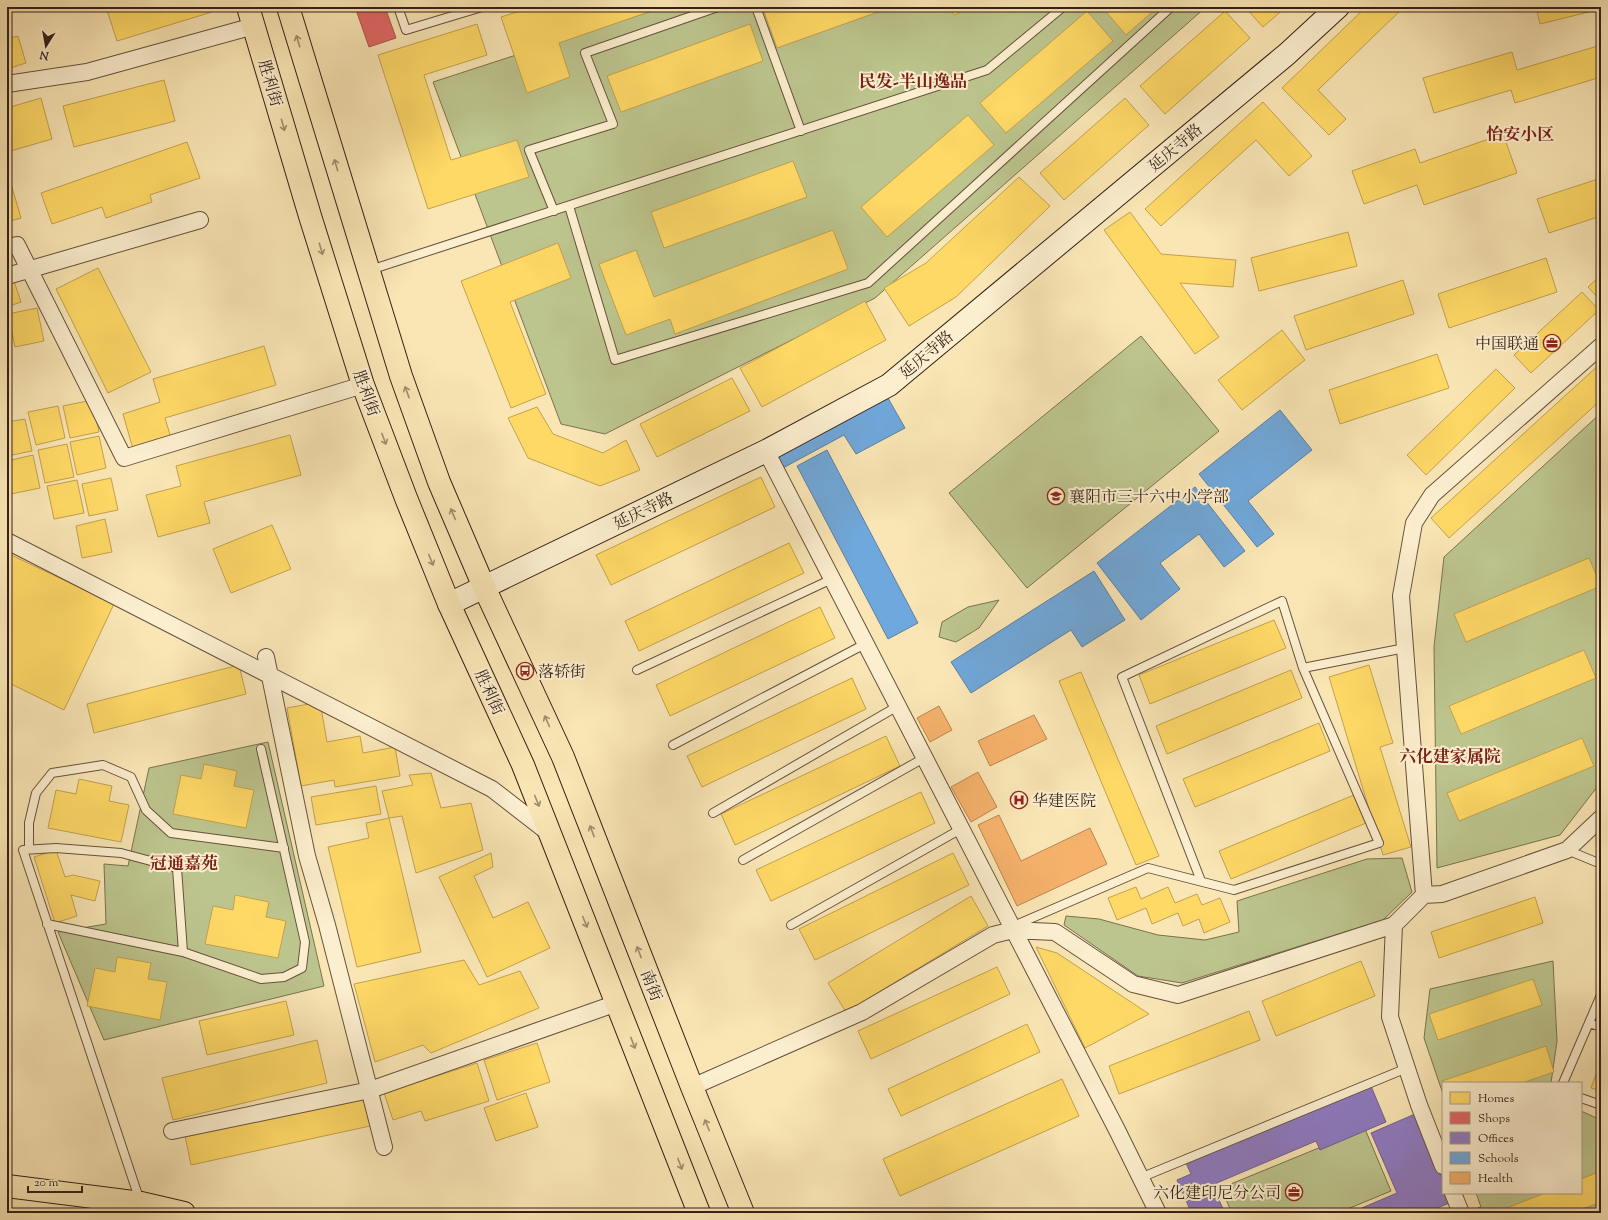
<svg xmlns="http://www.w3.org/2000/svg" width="1608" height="1220" font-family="'Sorts Mill Goudy','Noto Serif SC',serif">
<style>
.green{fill:#bdc58e;stroke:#797252}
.homes{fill:#ffd966;stroke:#c2a14e}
.shops{fill:#e06666;stroke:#ad514e}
.offices{fill:#8e7cc3;stroke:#73608f}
.schools{fill:#6fa8dc;stroke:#5e7fa1}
.health{fill:#f6b26b;stroke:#bc8652}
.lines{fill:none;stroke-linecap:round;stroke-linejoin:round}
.lane-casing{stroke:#66513e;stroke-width:10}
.street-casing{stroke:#66513e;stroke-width:18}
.secondary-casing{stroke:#351f17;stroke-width:24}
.highway-casing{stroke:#351f17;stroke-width:24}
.lane{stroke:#fcefcf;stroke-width:8}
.street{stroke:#fcefcf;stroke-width:16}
.secondary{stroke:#fcefcf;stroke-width:22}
.highway{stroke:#fae6b5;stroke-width:22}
.oneway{stroke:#a18c6e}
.labels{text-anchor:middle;stroke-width:4;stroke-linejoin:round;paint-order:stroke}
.street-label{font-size:16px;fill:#351f17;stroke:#fcefcf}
.poi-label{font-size:16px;fill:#351f17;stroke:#fcefcf;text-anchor:start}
.neighbourhood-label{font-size:17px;font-weight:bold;fill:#7a1f14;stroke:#fcefcf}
</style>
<rect width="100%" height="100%" fill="#fae6b5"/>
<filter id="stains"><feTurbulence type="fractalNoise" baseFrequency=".005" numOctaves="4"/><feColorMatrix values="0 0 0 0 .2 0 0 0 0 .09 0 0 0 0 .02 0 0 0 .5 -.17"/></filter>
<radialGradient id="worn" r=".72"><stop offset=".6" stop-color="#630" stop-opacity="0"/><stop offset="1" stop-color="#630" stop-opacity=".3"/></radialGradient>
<path class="green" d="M664,7H1206L875,298L605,434L561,424L433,82Z
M1141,336L1219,431L1027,588L949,493Z
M1601,413V782L1560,835L1437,868L1434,647L1444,557Z
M999,600L979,628L956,642L939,637L942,622L968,607Z
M268,742L324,986L104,1040L58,932L106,924L104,864L128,866L149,768Z
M1402,858L1412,892L1383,920L1182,983L1138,976L1064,925L1066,916L1099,919L1158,935L1205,940L1239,932L1237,901L1367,859Z
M1553,961L1557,1041L1551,1083H1443V1094L1424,1038L1430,989Z
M1581,1111L1601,1120V1213H1464L1481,1207L1476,1193H1581Z
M1365,1129L1391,1191L1338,1213H1232L1221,1188Z"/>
<path class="homes" d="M106,7H211L212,12L117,41Z
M406,7H423L408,12Z
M532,7H663L559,43L570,77L527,93L501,17Z
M779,7H892L777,48L764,12Z
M950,7H971L954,15Z
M1102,7H1158L1126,35Z
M1245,7H1286L1263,27Z
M1366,7H1404L1318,90L1346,119L1329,135L1282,88Z
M1536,7H1601V9L1540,24Z
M1087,11L1113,41L1006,133L980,103Z
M1225,11L1250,38L1165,114L1140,86Z
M477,24L487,55L424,75L451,160L517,140L529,177L428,209L378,55Z
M750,24L763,61L621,112L607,76Z
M18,36L26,63L7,69V39Z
M1601,45V77L1515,103L1511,90L1434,113L1423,78L1512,52L1517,70Z
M164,80L175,121L74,147L63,106Z
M41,98L52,139L7,152V108Z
M1125,98L1149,125L1064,200L1040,173Z
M1263,102L1312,156L1289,176L1256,140L1161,226L1145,209Z
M968,115L994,145L887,237L861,207Z
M1503,134L1517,173L1424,205L1417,185L1364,204L1352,171L1415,149L1420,163Z
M187,142L200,178L150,195L152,202L106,218L102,207L52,224L41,193Z
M793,161L807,197L664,248L651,212Z
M9,177L21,218L7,222V178Z
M1019,177L1050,206L956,297L909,326L884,288L926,263Z
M1601,178V216L1549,233L1537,199Z
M1130,212L1161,254L1236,260L1233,287L1180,283L1219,337L1195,354L1104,230Z
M833,230L848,269L675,334L670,319L626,335L599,264L636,250L654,297Z
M1348,232L1357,266L1259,291L1251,258Z
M558,243L571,278L510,302L546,394L511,408L461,281Z
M1546,258L1557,292L1449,328L1438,294Z
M98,268L151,372L108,393L56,289Z
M1601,275V301L1588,287Z
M1403,280L1414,314L1306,350L1294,316Z
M14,281L21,302L7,307V283Z
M1582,292L1599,310L1531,373L1514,355Z
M865,301L886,340L762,407L740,368Z
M37,308L44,341L15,347L8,314Z
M1282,330L1305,360L1242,410L1218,380Z
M264,346L276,385L165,418L171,438L133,449L123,414L160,402L153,379Z
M1437,354L1449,388L1340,424L1329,390Z
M1601,363V400L1449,538L1431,518Z
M1496,369L1515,388L1426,475L1407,455Z
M732,378L750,411L657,457L640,424Z
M92,400L99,432L70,438L63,406Z
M58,406L65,438L36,445L28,412Z
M537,407L553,434L603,453L626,440L640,470L600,486L528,458L508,418Z
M25,419L32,451L7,456V422Z
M290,435L301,475L204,502L210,523L158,537L146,495L181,486L176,466Z
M99,436L106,468L77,475L70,442Z
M67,444L74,477L45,483L38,450Z
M33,455L40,488L11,494L7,475V461Z
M761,477L775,507L611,585L596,555Z
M111,478L118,510L89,516L82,484Z
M77,480L84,513L54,519L47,486Z
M105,519L112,552L82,558L76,526Z
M272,525L291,569L231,593L213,549Z
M789,543L804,573L639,651L625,621Z
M7,553L114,604L64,710L7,682Z
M1589,558L1601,586L1466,642L1454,614Z
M820,607L835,638L670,716L656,685Z
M1274,620L1286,648L1150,704L1139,675Z
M1584,650L1596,678L1461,734L1449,706Z
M239,665L246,694L94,733L87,704Z
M1369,665L1393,743L1380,747L1411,847L1383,855L1329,677Z
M1291,670L1302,698L1167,754L1156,726Z
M1081,672L1159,856L1136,865L1059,681Z
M852,678L866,709L702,787L687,756Z
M320,702L327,742L360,736L363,753L395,747L400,776L335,787L334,780L301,786L287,708Z
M1319,723L1330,751L1195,807L1183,779Z
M886,736L900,766L735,845L721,814Z
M1582,738L1594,766L1459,821L1447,793Z
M204,764L237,771L234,786L254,790L246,828L173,814L181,775L201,779Z
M431,773L441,808L471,803L483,850L416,873L402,816L389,818L382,791L413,785L409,775Z
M79,779L112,786L109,801L129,805L121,842L48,828L56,790L76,794Z
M376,786L381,814L316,825L311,797Z
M921,792L935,823L771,901L756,870Z
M1354,795L1366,823L1231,879L1219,851Z
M389,818L421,952L357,967L328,847L369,838L366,823Z
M56,850L65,877L73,875L100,881L95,901L71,895L77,916L55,923L34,857Z
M491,853L493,867L474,876L493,918L528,902L550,948L487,977L439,877Z
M953,853L969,885L815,960L799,929Z
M1136,887L1141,899L1168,887L1175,903L1197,894L1202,905L1220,898L1230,922L1204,933L1199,919L1183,926L1178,913L1152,924L1146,908L1117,920L1108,898Z
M235,895L269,902L266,917L286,921L278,958L205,944L213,906L233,910Z
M971,896L988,926L846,1012L828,983Z
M1535,897L1543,923L1439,958L1431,932Z
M1036,947L1057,953L1149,1014L1085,1048Z
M117,957L151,963L148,979L167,982L160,1020L87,1006L95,968L115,972Z
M464,960L479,985L520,971L539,1008L431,1053L423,1045L375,1062L354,984Z
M1361,961L1375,996L1276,1036L1262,1001Z
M997,967L1010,994L871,1059L858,1031Z
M1533,979L1542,1005L1438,1040L1429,1014Z
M286,1001L294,1035L207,1055L199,1021Z
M1249,1011L1260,1040L1119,1094L1109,1066Z
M1027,1024L1040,1052L901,1116L888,1089Z
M317,1040L327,1083L173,1120L162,1078Z
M537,1043L550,1082L497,1100L484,1060Z
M1546,1046L1554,1072L1522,1083H1443V1085L1442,1081Z
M1601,1060V1091L1591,1088Z
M477,1063L489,1101L425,1121L421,1111L393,1120L384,1093Z
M1062,1079L1079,1116L900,1196L883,1159Z
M526,1093L538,1127L496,1141L484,1108Z
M364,1098L370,1126L191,1165L185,1136Z
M1601,1171V1202L1572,1213H1494L1545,1193H1581V1179Z"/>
<path class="shops" d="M355,7H385L396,38L369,47Z"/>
<path class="offices" d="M1371,1086L1386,1122L1320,1150L1316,1141L1212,1185L1225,1213H1180L1191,1212L1177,1180L1191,1174L1186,1163Z
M1415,1114L1443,1180V1193H1449L1452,1202L1432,1210L1433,1213H1350L1397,1193L1371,1133Z"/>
<path class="schools" d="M884,391L905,428L856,454L844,435L783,468L774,452Z
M1280,410L1312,450L1248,501L1274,534L1257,547L1199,474Z
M827,450L918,623L888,639L797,466Z
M1195,487L1245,551L1224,567L1199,534L1160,563L1180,589L1141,620L1097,563Z
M1094,571L1125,620L1082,647L1071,630L971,693L951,662Z"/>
<path class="health" d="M939,706L952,730L930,742L917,718Z
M1034,715L1047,739L990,766L978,741Z
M978,772L997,807L971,822L951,787Z
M999,815L1021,861L1090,828L1107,864L1017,906L978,825Z"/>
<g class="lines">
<defs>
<path id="lane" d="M398,7L406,30L482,7
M756,7L801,131
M569,206L615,360L868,283L1171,7
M554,211L529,150L613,124L585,53L718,7
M370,270L987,70L1063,7
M637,670L832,579
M673,745L865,644
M713,813L898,706
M29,849V823L36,793L52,773L103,765L131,777L146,810L171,833L284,848
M1567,850L1601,864
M743,860L924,758
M1201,881L1122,677L1282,601L1303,668
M47,924L183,952L261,979L284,977L302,968L305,942L261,749
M791,925L961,829
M1011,927L1148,868L1234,890L1379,843L1303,668L1405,648
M1589,1023L1601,1027
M1563,1083L1601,995
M1581,1098L1601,1105
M1140,1178L1407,1068
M140,1201L23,850L56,848L121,853L177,868L183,952"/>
<path id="street" d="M7,84L87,72L254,26
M7,247L17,245L124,458L363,385
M7,276L200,220
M766,451L1117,1130L1158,1213
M7,541L492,789L550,834
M266,657L307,856L327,925L384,1147
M1424,895L1401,596L1414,523L1432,495L1601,346
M1394,925L1390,1017L1419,1105L1443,1166
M692,1087L862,1012L993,935L1013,930L1055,932L1133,984L1178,995L1394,925L1424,895L1442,894L1567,850L1601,818
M172,1131L370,1090L617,1003
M1453,1193L1461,1213"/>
<path id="secondary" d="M449,604L766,451L889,385L1287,54L1338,7"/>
<path id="highway" d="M248,7L310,216L363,385L406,498L449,604L523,765L699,1213
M288,7L401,376L439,482L484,587L563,757L692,1087L743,1213
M7,1186L141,1203L184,1213"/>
</defs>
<use href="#lane" class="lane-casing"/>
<use href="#street" class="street-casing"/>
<use href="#secondary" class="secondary-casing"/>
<use href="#highway" class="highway-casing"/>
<use href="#lane" class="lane"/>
<use href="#street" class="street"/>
<use href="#secondary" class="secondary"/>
<use href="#highway" class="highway"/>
</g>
<defs><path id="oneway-shaft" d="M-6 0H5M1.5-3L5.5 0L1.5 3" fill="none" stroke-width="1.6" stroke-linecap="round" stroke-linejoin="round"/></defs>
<g class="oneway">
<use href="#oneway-shaft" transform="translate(298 41) rotate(-107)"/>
<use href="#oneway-shaft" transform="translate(283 125) rotate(74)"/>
<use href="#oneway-shaft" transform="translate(336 165) rotate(-107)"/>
<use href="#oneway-shaft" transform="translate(321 249) rotate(73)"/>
<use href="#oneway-shaft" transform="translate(407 392) rotate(-110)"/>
<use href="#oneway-shaft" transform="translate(384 439) rotate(69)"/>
<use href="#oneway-shaft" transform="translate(453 514) rotate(-113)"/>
<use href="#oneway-shaft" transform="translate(431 560) rotate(68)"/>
<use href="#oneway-shaft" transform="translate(547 721) rotate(-114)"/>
<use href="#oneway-shaft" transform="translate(537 801) rotate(68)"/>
<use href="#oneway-shaft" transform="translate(592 831) rotate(-111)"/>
<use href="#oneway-shaft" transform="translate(585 922) rotate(68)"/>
<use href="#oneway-shaft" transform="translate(639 952) rotate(-111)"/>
<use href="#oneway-shaft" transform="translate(633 1043) rotate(69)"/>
<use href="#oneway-shaft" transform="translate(707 1125) rotate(-112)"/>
<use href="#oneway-shaft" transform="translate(680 1164) rotate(69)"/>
</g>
<defs>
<symbol id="office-ring" viewBox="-11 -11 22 22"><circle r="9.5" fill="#fcefcf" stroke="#8f2418" stroke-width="1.5"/><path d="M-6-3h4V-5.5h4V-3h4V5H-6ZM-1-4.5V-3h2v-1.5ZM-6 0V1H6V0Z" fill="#8f2418"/></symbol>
<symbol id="school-ring" viewBox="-11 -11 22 22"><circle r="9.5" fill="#fcefcf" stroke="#8f2418" stroke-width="1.5"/><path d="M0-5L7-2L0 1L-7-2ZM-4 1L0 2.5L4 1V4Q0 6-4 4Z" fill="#8f2418"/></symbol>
<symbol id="bus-ring" viewBox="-11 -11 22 22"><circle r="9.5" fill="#fcefcf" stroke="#8f2418" stroke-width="1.5"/><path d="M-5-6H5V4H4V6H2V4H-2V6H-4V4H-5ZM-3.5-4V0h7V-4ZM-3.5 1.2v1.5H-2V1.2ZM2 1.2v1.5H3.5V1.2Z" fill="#8f2418"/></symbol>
<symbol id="hospital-ring" viewBox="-11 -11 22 22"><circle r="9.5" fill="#fcefcf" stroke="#8f2418" stroke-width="1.5"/><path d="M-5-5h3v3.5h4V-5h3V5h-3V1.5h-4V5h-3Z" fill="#8f2418"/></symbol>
</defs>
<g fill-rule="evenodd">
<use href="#office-ring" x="1542" y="333" width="20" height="20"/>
<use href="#school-ring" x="1046" y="486" width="20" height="20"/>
<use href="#bus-ring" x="515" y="661" width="20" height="20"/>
<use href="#hospital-ring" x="1009" y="790" width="20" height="20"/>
<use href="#office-ring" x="1284" y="1182" width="20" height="20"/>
</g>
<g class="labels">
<g class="street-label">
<text transform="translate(271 83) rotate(74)" y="6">胜利街</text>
<text transform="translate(1175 147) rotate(-40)" y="6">延庆寺路</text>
<text transform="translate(926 354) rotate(-40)" y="6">延庆寺路</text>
<text transform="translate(367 393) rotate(70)" y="6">胜利街</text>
<text transform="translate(643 510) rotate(-26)" y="6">延庆寺路</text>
<text transform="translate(490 692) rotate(65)" y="6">胜利街</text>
<text transform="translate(652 985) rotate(69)" y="6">南街</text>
</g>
<g class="poi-label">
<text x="1539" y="349" text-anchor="end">中国联通</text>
<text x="1069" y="502">襄阳市三十六中小学部</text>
<text x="538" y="677">落轿街</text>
<text x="1032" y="806">华建医院</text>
<text x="1281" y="1198" text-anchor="end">六化建印尼分公司</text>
</g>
<g class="neighbourhood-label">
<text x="913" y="87">民发-半山逸品</text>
<text x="1520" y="140">怡安小区</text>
<text x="1450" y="762">六化建家属院</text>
<text x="184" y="869">冠通嘉苑</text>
</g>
</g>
<rect width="1608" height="1220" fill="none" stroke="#fae6b5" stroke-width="24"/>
<rect x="8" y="8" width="1592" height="1204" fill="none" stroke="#351f17" stroke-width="2"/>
<rect x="12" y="12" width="1584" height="1196" fill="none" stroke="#351f17"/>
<rect x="1442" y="1082" width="140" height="112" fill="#fcefcf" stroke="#ac9c85"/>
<rect x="1450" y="1092" width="20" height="12" fill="#ffd966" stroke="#ac9c85"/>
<text x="1478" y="1102" font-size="12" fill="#351f17">Homes</text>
<rect x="1450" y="1112" width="20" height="12" fill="#e06666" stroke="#ac9c85"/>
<text x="1478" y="1122" font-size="12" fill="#351f17">Shops</text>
<rect x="1450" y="1132" width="20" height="12" fill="#8e7cc3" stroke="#ac9c85"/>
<text x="1478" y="1142" font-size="12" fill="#351f17">Offices</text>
<rect x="1450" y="1152" width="20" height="12" fill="#6fa8dc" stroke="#ac9c85"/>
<text x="1478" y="1162" font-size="12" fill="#351f17">Schools</text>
<rect x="1450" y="1172" width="20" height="12" fill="#f6b26b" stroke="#ac9c85"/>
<text x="1478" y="1182" font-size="12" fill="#351f17">Health</text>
<g transform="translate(46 46) rotate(191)" stroke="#fcefcf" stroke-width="3" paint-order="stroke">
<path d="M0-3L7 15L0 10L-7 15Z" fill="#351f17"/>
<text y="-6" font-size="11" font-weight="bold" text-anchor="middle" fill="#351f17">N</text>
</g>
<path d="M28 1186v6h54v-6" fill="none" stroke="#351f17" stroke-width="2"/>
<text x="34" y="1186" font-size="12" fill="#351f17" stroke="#fcefcf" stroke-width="3" paint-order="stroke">20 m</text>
<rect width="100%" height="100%" filter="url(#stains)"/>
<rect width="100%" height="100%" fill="url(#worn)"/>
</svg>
